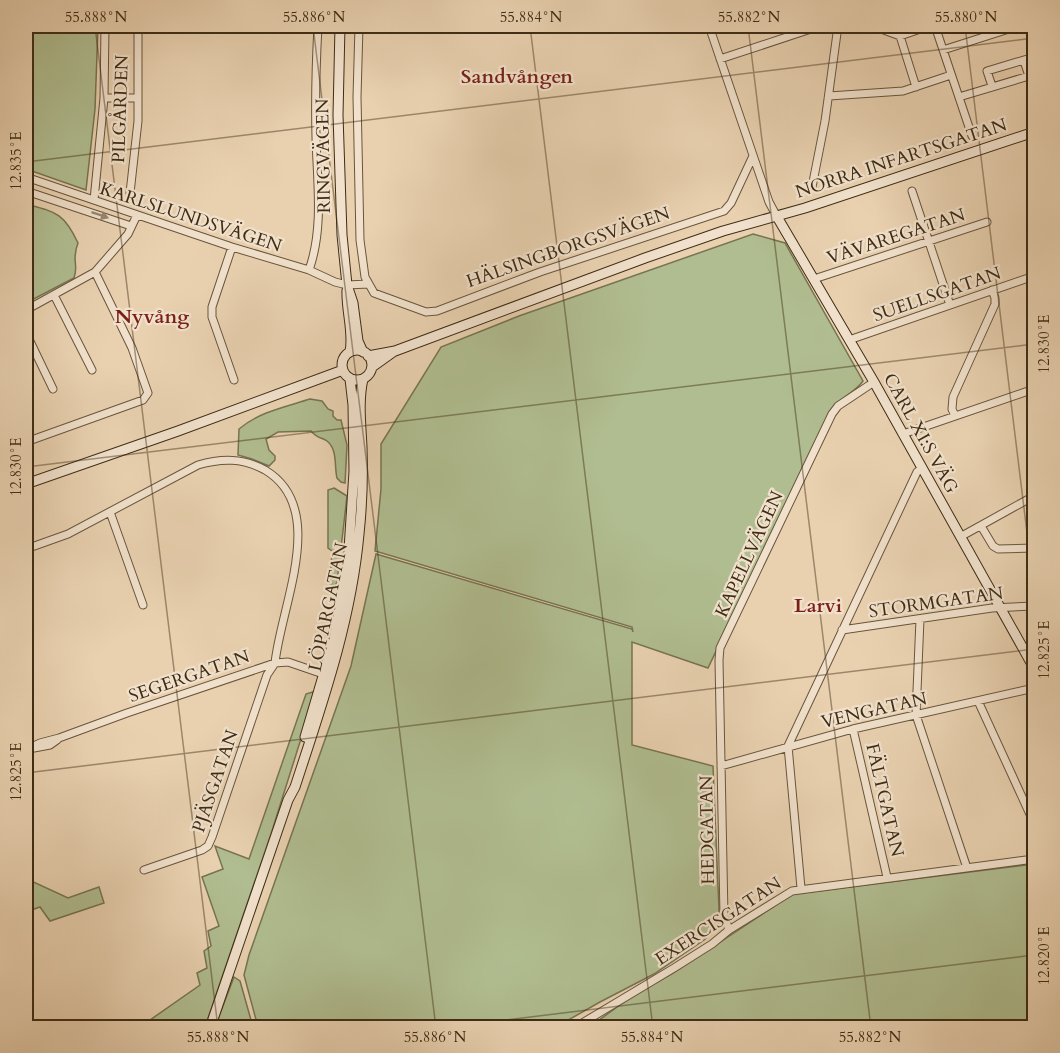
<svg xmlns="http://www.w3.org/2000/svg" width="1060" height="1053" font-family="Cardo,serif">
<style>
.green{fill:#b0bd90;stroke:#777452;stroke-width:1.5}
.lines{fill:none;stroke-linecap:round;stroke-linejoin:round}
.street-casing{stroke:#69553c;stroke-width:9}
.secondary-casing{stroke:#3e2c15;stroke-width:11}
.street{stroke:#f1e1cc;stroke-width:7}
.secondary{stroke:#f1e1cc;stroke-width:9}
.oneway{fill:#988670}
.ticks{fill:none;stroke:#3e2c15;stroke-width:1.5;stroke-opacity:0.45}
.labels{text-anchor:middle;stroke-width:4.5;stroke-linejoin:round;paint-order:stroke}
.street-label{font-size:18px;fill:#3e2c15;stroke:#f1e1cc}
.neighbourhood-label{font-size:20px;font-weight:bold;fill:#7a1f14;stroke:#f1e1cc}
.neatline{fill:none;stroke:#3e2c15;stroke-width:2}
.ticks-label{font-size:15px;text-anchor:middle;fill:#3e2c15}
</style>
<rect width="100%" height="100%" fill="#e9d1b0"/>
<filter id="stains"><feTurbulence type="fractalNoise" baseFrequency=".00333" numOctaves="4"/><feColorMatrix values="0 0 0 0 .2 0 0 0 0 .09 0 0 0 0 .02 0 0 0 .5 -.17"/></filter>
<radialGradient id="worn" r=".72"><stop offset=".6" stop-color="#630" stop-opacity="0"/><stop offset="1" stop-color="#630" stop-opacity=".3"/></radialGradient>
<path class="green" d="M26,26H98L95,109L86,190L26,169Z
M26,204C56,212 64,213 78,243C71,260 79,265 74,278L26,303Z
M753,234L785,243L863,381C854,394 838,398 829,413L708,668L632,642V745L713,766L719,910L718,928L704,940L654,974L600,1002L556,1027H258L244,975L249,955L351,666L376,554L632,629L633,632L632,627L375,551L381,489V444L441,347L519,316Z
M310,399L322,401L328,409L333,411V416L337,420H341L347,445L345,483L341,482L337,478C334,466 338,450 327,441C320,436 319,440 311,431L278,432L266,439L269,450L275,456V460L269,466L252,459L238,455L239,429C259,412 285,407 310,399Z
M334,488L347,496L337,583L335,585L330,584L332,551L328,548V490Z
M316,691L271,834L205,1027H152L150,1020L200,985L197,973L207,968L204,951L211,946L208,931L219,926L202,877L223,869L215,846L249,859L306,694Z
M1034,864V1027L588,1028L631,997L673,973L793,894Z
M26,873L29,880L68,898L99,887L104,903L50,921L40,907L26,912Z
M234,977L240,981L253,1027H215Z"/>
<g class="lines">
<defs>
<path id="street" d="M359,26L357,97L360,240L365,277L374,293L426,312L437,311L540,272L724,211L731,203L753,156
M709,26L769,202L776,215
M873,26L900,36L929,26
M935,26L972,136
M900,36L916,87
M943,50L1018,26
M720,59L820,26
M992,86L987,71L1034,57
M829,96L903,91L951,75
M959,97L1029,76L1024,61
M104,98H138
M26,177L232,247L309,270L335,282L347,285L368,284
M812,187L825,121L838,26
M26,191L131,226
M912,191L950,305
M130,193L138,121V26
M94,200L104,98L105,26
M232,247L212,307V317L234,380
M309,270C324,228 317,181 316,137C315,100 316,63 318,26
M814,279L987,222
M54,295L92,370
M26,310L95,272L128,234L137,215
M26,333L53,389
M849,340L1034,276
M955,416L952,409L953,397L995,304V298L992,290
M903,434L1034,389
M26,442L143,400L148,393L132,348L95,272
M110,512L143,605
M981,526L993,546L998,549L1034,548
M960,537L1034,496
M26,549L68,534L198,465C222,458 243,458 265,470C329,508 281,605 275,663L267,675L212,837L208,846L202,850L144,870
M920,619L916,715L967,868
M842,630L992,608L1034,606
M978,701L1034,823
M853,729L887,877
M34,748L50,745L57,740
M26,750L40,743L59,738L127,713L275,663L288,662L326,675
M721,766L853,729L1034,688
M801,888L788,746L917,472L922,468
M729,930L724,916L719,660L720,648L832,414L838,406L874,382
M574,1028L674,968L712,944L729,930L792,891L1034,859"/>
<path id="secondary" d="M340,26L338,115L342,235L347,285L353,303L358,341L363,352
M776,215L874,382L1034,668
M347,290C346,311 354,332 350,352
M342 365a15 15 0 1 1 30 0a15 15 0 1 1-30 0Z
M368,356L395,351L645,258L723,231L805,208L1034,132
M372,367L393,352
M26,484L178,431L343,370
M305,737L334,639L348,565L354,471L353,405L350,379
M210,1028L288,800L295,787C322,704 351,622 359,534C362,506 363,476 362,447C361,425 358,401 363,379"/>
</defs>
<use href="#street" class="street-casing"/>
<use href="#secondary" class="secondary-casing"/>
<use href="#street" class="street"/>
<use href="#secondary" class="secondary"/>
</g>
<defs><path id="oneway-solid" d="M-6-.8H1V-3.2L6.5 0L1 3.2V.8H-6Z" transform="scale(1.5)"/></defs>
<use class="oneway" href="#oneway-solid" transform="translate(100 215) rotate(19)"/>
<path class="ticks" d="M95,26L218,1028M313,26L436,1028M530,26L653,1028M748,26L871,1028M965,26L1034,590M26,162L1034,38M26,467L1034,344M26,773L1034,649M441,1028L1034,955"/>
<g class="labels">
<g class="street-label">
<text transform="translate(120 109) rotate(-88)" y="6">PILGÅRDEN</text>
<text transform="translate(323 156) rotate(-91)" y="6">RINGVÄGEN</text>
<text transform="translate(901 158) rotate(-18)" y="6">NORRA INFARTSGATAN</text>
<text transform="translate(191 217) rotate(18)" y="6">KARLSLUNDSVÄGEN</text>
<text transform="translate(896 236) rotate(-18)" y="6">VÄVAREGATAN</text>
<text transform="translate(568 247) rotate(-19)" y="6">HÄLSINGBORGSVÄGEN</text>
<text transform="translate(937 294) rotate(-19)" y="6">SUELLSGATAN</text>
<text transform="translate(921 433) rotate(61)" y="6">CARL XI:S VÄG</text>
<text transform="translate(749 554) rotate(-65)" y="6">KAPELLVÄGEN</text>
<text transform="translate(936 602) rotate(-8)" y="6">STORMGATAN</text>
<text transform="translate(328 607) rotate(-78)" y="6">LÖPARGATAN</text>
<text transform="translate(189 676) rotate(-19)" y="6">SEGERGATAN</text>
<text transform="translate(874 710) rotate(-13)" y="6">VENGATAN</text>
<text transform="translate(215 781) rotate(-71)" y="6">PJÄSGATAN</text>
<text transform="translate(885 800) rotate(77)" y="6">FÄLTGATAN</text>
<text transform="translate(707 830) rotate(-91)" y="6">HEDGATAN</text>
<text transform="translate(718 921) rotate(-33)" y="6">EXERCISGATAN</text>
</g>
<g class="neighbourhood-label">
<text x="517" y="83">Sandvången</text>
<text x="152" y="323">Nyvång</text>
<text x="818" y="612">Larvi</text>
</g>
</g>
<rect width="1060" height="1053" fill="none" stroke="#e9d1b0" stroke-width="66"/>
<rect x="33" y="33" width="994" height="987" class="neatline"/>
<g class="ticks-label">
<text x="96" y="22">55.888°N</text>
<text x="314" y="22">55.886°N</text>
<text x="531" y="22">55.884°N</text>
<text x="749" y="22">55.882°N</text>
<text x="966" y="22">55.880°N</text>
<text transform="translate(16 161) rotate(-90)" y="5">12.835°E</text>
<text transform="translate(1044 344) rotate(-90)" y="5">12.830°E</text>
<text transform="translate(16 467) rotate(-90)" y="5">12.830°E</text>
<text transform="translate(1044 650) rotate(-90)" y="5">12.825°E</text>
<text transform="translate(16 772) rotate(-90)" y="5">12.825°E</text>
<text transform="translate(1044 956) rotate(-90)" y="5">12.820°E</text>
<text x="218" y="1042">55.888°N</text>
<text x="435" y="1042">55.886°N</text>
<text x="652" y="1042">55.884°N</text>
<text x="870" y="1042">55.882°N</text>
</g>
<rect width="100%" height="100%" filter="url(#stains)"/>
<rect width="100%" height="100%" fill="url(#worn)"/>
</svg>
